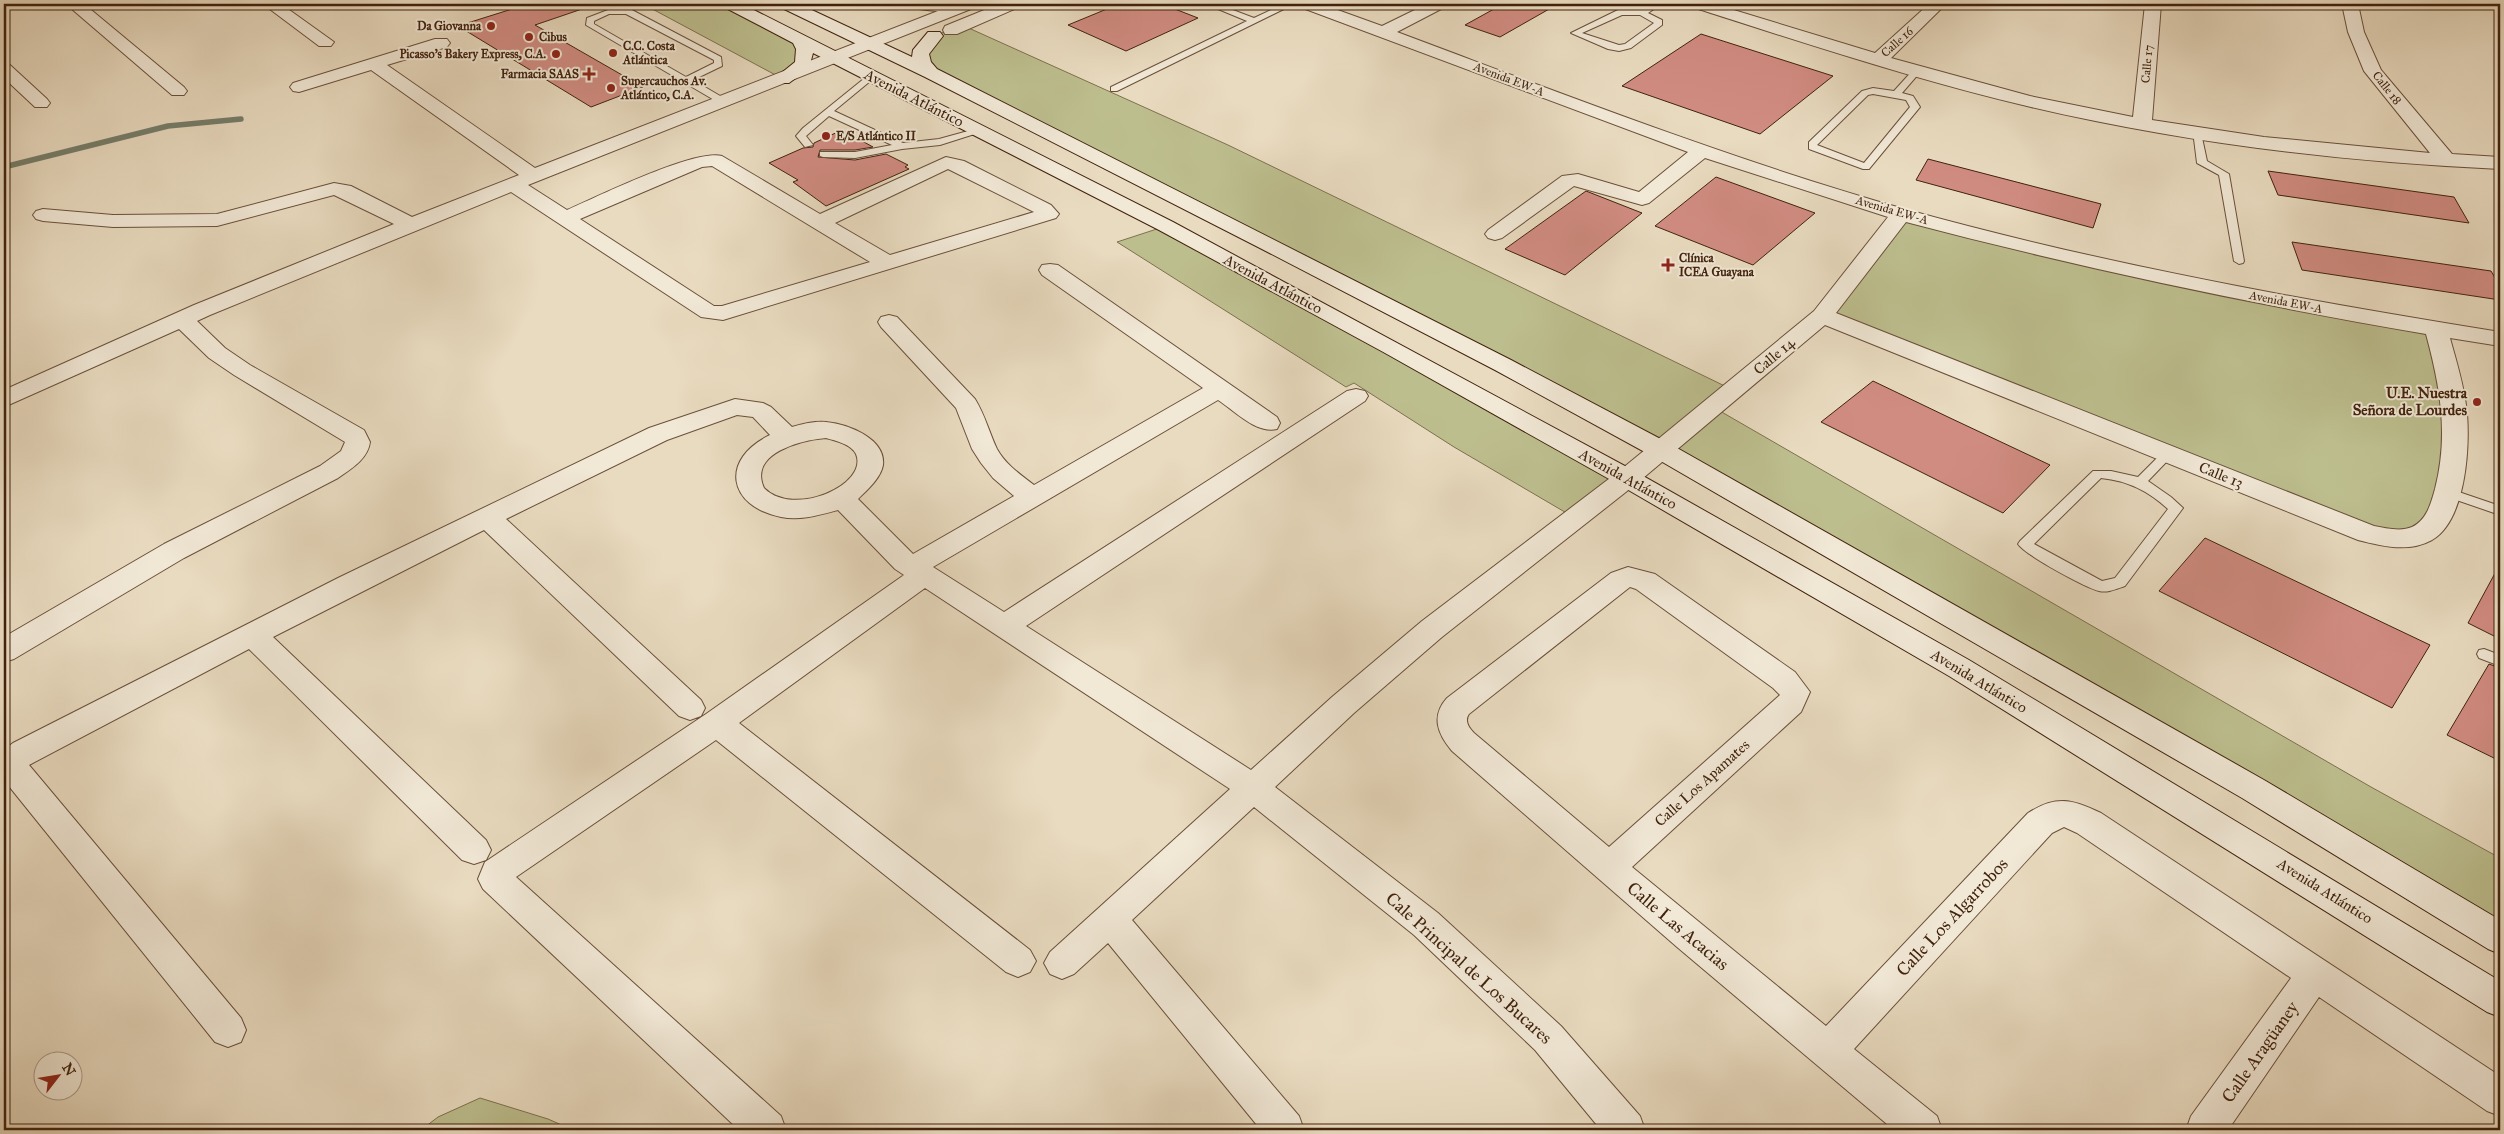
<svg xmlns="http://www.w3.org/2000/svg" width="2504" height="1134" font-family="'IM FELL Great Primer',serif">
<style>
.green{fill:#bdbe8e;stroke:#7f704e}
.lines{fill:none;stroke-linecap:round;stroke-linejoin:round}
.stream{stroke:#767e6c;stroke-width:5.5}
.building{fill:#d18c82;stroke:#41220d}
.service-casing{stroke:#6b503a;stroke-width:2}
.minor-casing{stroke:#6b503a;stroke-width:2}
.secondary-casing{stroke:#41220d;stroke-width:2}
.service{fill:#f1e8d6;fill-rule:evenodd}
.minor{fill:#f1e8d6;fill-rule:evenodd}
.secondary{fill:#f1e8d6;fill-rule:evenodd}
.poi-dot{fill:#8f2418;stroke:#f1e8d6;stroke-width:2}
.labels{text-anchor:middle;stroke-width:4;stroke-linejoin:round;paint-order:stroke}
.far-poi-label{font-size:12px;font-weight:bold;fill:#41220d;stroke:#f1e8d6;text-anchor:start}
.far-street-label{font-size:12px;fill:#41220d;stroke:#f1e8d6}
.street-label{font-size:15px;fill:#41220d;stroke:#f1e8d6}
.poi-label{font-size:15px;font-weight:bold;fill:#41220d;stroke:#f1e8d6;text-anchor:end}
.near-street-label{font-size:18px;fill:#41220d;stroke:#f1e8d6}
</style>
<rect width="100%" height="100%" fill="#e9dbc0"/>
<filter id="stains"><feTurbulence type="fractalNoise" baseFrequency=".004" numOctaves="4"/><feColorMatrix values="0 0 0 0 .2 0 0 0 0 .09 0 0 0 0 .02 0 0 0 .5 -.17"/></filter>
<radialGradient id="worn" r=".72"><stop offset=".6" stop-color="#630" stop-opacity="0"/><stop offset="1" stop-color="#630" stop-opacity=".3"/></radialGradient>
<path class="green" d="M643,4H730L800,40L805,49L783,79Z
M962,25L1228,145L1733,390L1713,407L2371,787L2500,858V938L2253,789L1661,450L931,73L924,46L934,36Z
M1901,214L2009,241L2436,329L2451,387L2441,514L2406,539L1822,316Z
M1166,226L1627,478L1575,518L1454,447L1354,383L1346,387L1117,242Z
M480,1098L548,1119L573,1130H421L438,1117Z"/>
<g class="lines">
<path class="stream" d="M4,167L168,126L241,119"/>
</g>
<path class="building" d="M528,4H584L585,8L535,25L643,87L591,107L458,26Z
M1119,4H1162L1198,18L1126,51L1068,25Z
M1503,4H1558L1500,37L1465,25Z
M1701,34L1833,76L1760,134L1622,86Z
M842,130L873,147L855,150H820L818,157L855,160L886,154L908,165L905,167L909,169L826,206L793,182L798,180L769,163L803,148L813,147L814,143Z
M1928,159L2101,204L2093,228L1916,180Z
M2268,171L2454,197L2469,223L2278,195Z
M1716,177L1815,213L1753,265L1655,226Z
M1586,191L1642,213L1565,275L1505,249Z
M2292,242L2491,271L2500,286V300L2302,270Z
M1873,381L1948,417L2050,465L2003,513L1821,422Z
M2205,538L2430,645L2392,708L2159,591Z
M2500,564V639L2468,623Z
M2489,664L2500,668V761L2447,735Z"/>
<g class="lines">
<defs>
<path id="service" d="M817,4H832L799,12L795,10Z
M890,4H912L952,9L956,11L952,13L894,6Z
M1206,4H1217L1254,18L1284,4H1294L1117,91H1111V87L1247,21Z
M1652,4H1661L1648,13L1662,20V25L1631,48L1619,51L1608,49L1571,33L1618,10H1640ZM1622,15H1640L1654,23L1625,44L1619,45L1582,33Z
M630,9L721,57L722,66L693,80L727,100V104H721L586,25L587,18L608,10ZM609,14H626L714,60V63L686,77L594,24V21Z
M1914,69L1921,71L1902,93L1913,96L1920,107L1869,169H1863L1809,149V142L1862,91L1873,88L1894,91ZM1873,94L1906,100L1910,107L1864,163L1817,145L1868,95Z
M871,73L874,74V78L834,111L903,143L939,139L979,128L984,131L940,145L902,149L855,158L823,157L820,156V152H855L892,145L829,116L806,136L813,145L805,147L796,136L803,128Z
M2193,131L2201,133L2207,161L2229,174L2244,261L2243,263L2239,264L2234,261L2219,175L2197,163Z
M2168,450L2174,454L2148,481L2171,497L2183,508L2125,586C2116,589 2108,593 2099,591C2086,588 2025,555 2018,544L2020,541L2093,471H2111L2138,477L2164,451ZM2101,478C2129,481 2148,491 2168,509L2115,578L2102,581L2034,544Z
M2447,488L2500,506V515L2442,495L2440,492L2442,489Z
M2484,649L2500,655V666L2479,658L2477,654L2479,650Z"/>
<path id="minor" d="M66,4H84L184,87L187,91L184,95H172Z
M263,4H281L334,42L331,46H319Z
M956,4H978L976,7L528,185L567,210C597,197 694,149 722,156L820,214L946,157L964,161L1051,205L1059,214L1056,218L723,320L701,317L511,192L210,315L197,321L225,348L250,365L364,430L370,442C368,459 351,469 338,478L184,558L14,659L4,662V637L164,544L320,466L341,451L345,442L234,375L209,358L179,329L4,407V390L194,305L394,224L334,195L217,226L113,227L43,221L36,219L33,215L36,211L43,209L113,215L217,214L334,183L351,186L412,217L519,175L371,70L299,92L293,91L290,87L293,83L435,39H447L450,43L447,47L387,65L535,168ZM712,166L870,262L722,306H714L580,219L702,167ZM948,169L1034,212L890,255L835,223Z
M999,4H1021L1019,7L957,34H945L943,30L945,26Z
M1298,4H1321L1382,26L1427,4H1447L1445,7L1397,32C1566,95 1734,161 1908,210C2103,264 2301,300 2500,332V346L2450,338C2456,360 2463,382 2466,405C2471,440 2467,520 2432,540C2408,553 2382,546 2358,540L1825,325L1636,484L1442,637L1354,713L1275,787L1438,913L1561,1026L1640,1116L1645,1130H1601L1535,1050L1414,935L1254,807L1132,920L1299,1116L1304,1130H1261L1108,943L1074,974L1062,979L1050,974L1044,963L1050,952L1230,789L925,588L739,723L1030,950L1036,961L1030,972L1018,977L1006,972L716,740L516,877L781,1116L786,1130H739L483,889L478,879L485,862L706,714L904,575L895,569L838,510C820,515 800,521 781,517C727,506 720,459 770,435L753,417L737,415L667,440L506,519L701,700L705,708L701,716L690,720L679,716L484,530L273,637L486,840L491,850L486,860L474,864L462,860L249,649L29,765L241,1018L246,1030L241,1042L228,1047L215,1042L4,780V750L13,743L338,578L649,428L735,399L763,403L771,407L792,427C802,424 815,421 826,422C847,424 886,438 883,465C881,478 867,490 858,499L913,554L1014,496L993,478L981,463L972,449L956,408L881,327L878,322L881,317L889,315L897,317L975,399C985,415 989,432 997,449C1005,464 1021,475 1034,485L1203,388L1042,275L1039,270L1042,265L1050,264L1058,265L1277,417L1280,423L1277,429C1256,434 1235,411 1218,400L933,567L1004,612L1347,391L1356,389L1365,391L1368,396L1365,401L1026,626L1251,770L1332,697L1422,621L1618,472L1814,311L1888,217L1705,158L1649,203L1642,205L1574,186L1502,238L1495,240L1488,238L1485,234L1488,230L1562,176L1578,174L1639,192L1688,152L1300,7ZM1906,222C2077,267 2251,304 2426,334C2440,386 2449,435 2435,489C2431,503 2427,520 2412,527C2401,532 2385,528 2374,526L1836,313ZM826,438C836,441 851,444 856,454C869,485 793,518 764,488C748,453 802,440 826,438Z
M1690,4H1714L1875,53L1929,4H1946L1891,58L2030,96L2133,117L2145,4H2161L2152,120L2264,137L2430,153L2364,71L2348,32L2342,4H2358L2364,32L2381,70L2452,154L2500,157V169C2343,162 2185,143 2031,107C1916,80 1805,43 1692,7Z
M4,64L10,65L47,99L50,103L47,107H35L4,78Z
M1628,567L1655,574L1795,672L1810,692L1801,712L1632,867L1826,1026L2028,813C2056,795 2072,799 2101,813L2500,1076V1116L2487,1111L2319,997L2228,1130H2186L2191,1116L2291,978L2077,833L2064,827L2052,833L1854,1049L1937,1116L1942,1130H1894L1677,947L1452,751C1437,733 1431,716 1447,698L1611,573ZM1630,587L1636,589L1773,688L1780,695L1609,847L1474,733C1469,728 1464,721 1469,714Z"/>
<path id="secondary" d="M722,4H742L1173,222L1636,472L1969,660L2500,981V1017L2487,1012L1949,676L1618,484L1385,353L1159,230L813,53L809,68L789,83H777L774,79L795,62L796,49L793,43L724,7Z
M778,4H799L912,57L913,50L928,32H940L943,36L929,54L931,62L937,69L1511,360L1670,444L2264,780L2500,920V954L2488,949L2242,798L1652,456L1495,370L1258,247L925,77L780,7Z"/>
</defs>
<use href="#service" class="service-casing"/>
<use href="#minor" class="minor-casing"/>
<use href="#secondary" class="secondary-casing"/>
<use href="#service" class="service"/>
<use href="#minor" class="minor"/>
<use href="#secondary" class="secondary"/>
</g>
<g class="poi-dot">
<circle cx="491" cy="26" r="5"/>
<circle cx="529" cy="37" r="5"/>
<circle cx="613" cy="53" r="5"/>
<circle cx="556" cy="54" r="5"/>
<path d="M586.5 66.5h5v5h5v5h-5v5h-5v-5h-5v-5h5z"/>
<circle cx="611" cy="88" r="5"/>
<circle cx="826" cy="136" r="5"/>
<path d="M1665.5 257.5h5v5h5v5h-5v5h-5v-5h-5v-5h5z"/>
<circle cx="2477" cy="402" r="5"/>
</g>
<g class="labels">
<g class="far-poi-label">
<text x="481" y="30" text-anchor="end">Da Giovanna</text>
<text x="539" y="41">Cibus</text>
<text x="623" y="50">C.C. Costa<tspan x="623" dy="14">Atlántica</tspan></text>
<text x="546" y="58" text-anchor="end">Picasso's Bakery Express, C.A.</text>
<text x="579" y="78" text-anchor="end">Farmacia SAAS</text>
<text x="621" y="85">Supercauchos Av.<tspan x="621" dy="14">Atlántico, C.A.</tspan></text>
<text x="836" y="140">E/S Atlántico II</text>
<text x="1679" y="262">Clínica<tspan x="1679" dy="14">ICEA Guayana</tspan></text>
</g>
<g class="far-street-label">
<text transform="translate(1897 42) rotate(-42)" y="4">Calle 16</text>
<text transform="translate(2147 64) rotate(-85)" y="4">Calle 17</text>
<text transform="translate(1509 79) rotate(21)" y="4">Avenida EW-A</text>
<text transform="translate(2387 88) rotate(52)" y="4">Calle 18</text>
<text transform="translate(1892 210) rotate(16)" y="4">Avenida EW-A</text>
<text transform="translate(2286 302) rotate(11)" y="4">Avenida EW-A</text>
</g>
<g class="street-label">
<text transform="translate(914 98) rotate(27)" y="5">Avenida Atlántico</text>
<text transform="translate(1273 284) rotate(28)" y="5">Avenida Atlántico</text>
<text transform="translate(1774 356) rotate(-40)" y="5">Calle 14</text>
<text transform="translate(2221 475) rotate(22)" y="5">Calle 13</text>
<text transform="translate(1628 479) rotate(29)" y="5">Avenida Atlántico</text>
<text transform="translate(1979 681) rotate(31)" y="5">Avenida Atlántico</text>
<text transform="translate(1702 783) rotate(-42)" y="5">Calle Los Apamates</text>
<text transform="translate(2325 891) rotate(32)" y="5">Avenida Atlántico</text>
</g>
<g class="poi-label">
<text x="2467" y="398">U.E. Nuestra<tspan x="2467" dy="17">Señora de Lourdes</tspan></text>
</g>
<g class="near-street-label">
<text transform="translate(1952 917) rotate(-47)" y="6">Calle Los Algarrobos</text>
<text transform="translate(1678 926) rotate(40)" y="6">Calle Las Acacias</text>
<text transform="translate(1469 968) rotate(42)" y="6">Cale Principal de Los Bucares</text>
<text transform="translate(2260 1052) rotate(-55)" y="6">Calle Aragüaney</text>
</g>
</g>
<rect width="2504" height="1134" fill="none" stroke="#e9dbc0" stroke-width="20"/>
<rect x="5" y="5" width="2494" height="1124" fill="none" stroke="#41220d" stroke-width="2.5"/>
<rect x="10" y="10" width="2484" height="1114" fill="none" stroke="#41220d"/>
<g transform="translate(58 1076) rotate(59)"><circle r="24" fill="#f1e8d6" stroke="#ab9986"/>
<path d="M0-4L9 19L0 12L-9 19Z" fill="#8f2418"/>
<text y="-8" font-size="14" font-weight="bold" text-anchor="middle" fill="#41220d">N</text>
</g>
<rect width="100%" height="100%" filter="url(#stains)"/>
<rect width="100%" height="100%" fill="url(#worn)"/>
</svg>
